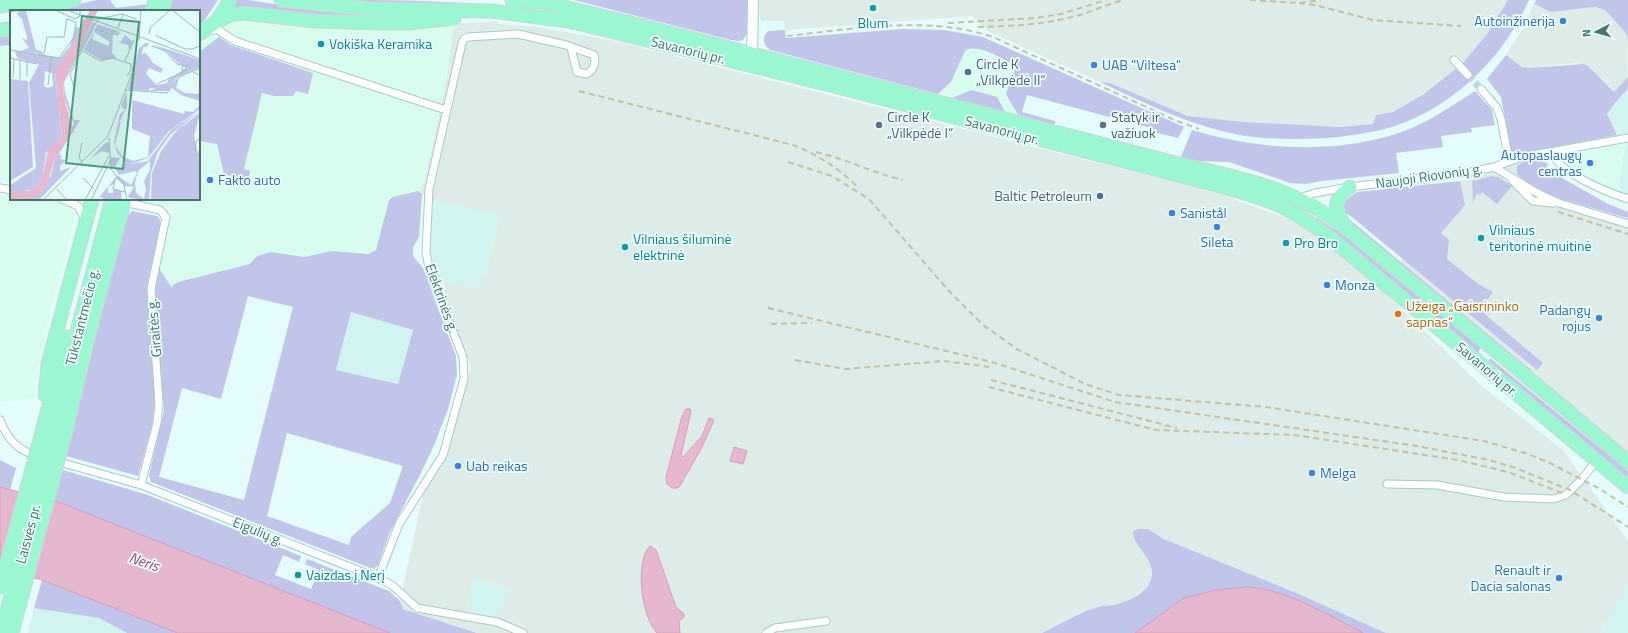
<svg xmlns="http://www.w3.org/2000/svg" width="1628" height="633" font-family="'Titillium Web',sans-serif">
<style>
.residential{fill:#d2f4f0}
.commercial{fill:#d8fdef}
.industrial{fill:#deece9;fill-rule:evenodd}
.green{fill:#c2c5ea;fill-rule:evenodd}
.water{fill:#e6b8d0;stroke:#d89ebc}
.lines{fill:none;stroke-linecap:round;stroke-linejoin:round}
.street-tunnel{stroke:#bddad6;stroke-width:7;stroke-dasharray:7 3.5;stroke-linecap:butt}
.street-casing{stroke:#a7cbc3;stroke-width:9}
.secondary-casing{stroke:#a5cfc5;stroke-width:12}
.highway-casing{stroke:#ccd8d4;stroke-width:15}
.street{stroke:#fff;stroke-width:7}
.secondary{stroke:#fff;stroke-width:10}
.highway{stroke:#9af7d2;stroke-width:13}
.rail{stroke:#c6c1a2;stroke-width:2;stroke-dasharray:6 4;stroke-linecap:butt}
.highway-bridge-casing{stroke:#ccd8d4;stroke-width:15;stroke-linecap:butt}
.highway-bridge{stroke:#9af7d2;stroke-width:13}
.culture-dot{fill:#0f9aa8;stroke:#eafffe;stroke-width:1.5}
.shop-dot{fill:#3f7fe0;stroke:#eafffe;stroke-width:1.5}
.service-dot{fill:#5c6f8a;stroke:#eafffe;stroke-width:1.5}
.food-dot{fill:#e8710a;stroke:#eafffe;stroke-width:1.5}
.labels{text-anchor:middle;stroke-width:3.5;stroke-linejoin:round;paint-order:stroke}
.shop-label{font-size:14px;fill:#366cbe;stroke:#eafffe;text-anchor:start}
.culture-label{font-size:14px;fill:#0d838f;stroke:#eafffe;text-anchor:start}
.street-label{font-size:14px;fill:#497567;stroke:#eafffe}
.service-label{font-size:14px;fill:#4e5e75;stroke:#eafffe;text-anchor:start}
.food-label{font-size:14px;fill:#c56008;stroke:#eafffe;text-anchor:start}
.water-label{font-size:15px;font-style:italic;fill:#9e4c74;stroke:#eafffe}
.inset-road{fill:none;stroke:#9dbeb7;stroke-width:1}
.view{fill:#499d7b;fill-opacity:0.15;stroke:#499d7b;stroke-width:2}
.inset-edge{fill:none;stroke:#497567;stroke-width:2}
</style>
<rect width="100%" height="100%" fill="#e4fcfb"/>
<path class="residential" d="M1628,89V195L1619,192L1625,143L1617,135L1607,114L1619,98Z
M431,198L500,215L485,276L481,278L475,288L450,282L439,288L430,260Z
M351,312L413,330L398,384L336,370Z
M474,577L511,591L499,613L495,617L471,613L467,602Z
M1628,582V633H1600Z
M34,608L99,618L127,633H28Z"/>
<path class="commercial" d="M247,18L454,24L446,81L426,176L420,191L393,197L389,200L376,250L373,253L332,251L304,257L271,252L257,256L250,264L178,282L172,289L159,268L173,208L137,199H199V42L226,23Z
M11,32V182L0,180V33Z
M973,47L1017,66L1006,94L1018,115L938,94L951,82L965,51Z
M1625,143L1619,192L1607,189L1562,161V157L1566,154Z
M0,194L11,195V199H37L60,202L77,209L48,322L35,386V398L0,402Z"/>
<path class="industrial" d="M759,0H1508L1487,34L1463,63L1424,94L1393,112L1376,115L1373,124L1340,127L1244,122L1188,116L1110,83L1100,82L989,32L972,16L785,30L784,21H762L760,18Z
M1534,4L1551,12L1595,7L1605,10L1625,32L1628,38L1627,79L1615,92L1589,67L1584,64L1577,63L1528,68L1522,67L1506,55L1524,27Z
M498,21L499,24L537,27L620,42L1217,193L1286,218L1311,230L1368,277L1483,387L1563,450L1628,541V582L1600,633H1386L1299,594L1164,539L1148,529H1138L1133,531V536L1150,560L1152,573L1149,585L1141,594L1130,600L1113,605L1098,606L1042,633H477L403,609L400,601L424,490L448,452L471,366L439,288L450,282L475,288L481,277L485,276L500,216L425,197L420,191L426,176L446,81L454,24ZM474,577L511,591L499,613L495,617L471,613L467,602Z
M1526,160L1543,161L1548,164L1546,169L1608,204L1628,212V455L1398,265L1460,181L1512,166Z"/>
<path class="green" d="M97,0H110L116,8L148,4L147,11H62L60,8Z
M170,0H218L204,21L199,26V11H167Z
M236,0H248L327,12L444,16L352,18L232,9Z
M319,0C406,0 494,0 579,17L510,7L390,5Z
M574,0H747L748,32L743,40L738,41L731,40Z
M1508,0H1529C1503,60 1448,112 1385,129C1355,136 1325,139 1295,139C1275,139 1254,138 1235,134C1187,124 1144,103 1100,82L1110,83L1188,116L1244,122L1340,127L1373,124L1376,115L1393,112L1424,94L1463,63L1487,34Z
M1536,0H1628V38L1625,32L1605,10L1595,7L1551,12L1534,4Z
M902,29L944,30L983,37L1184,127L1178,138L1150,131L1151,128L1027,95L1022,112L1055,121V125L1018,115L1006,94L1016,66C1004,60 977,42 965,51L951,82L938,94L770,50C764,45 761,38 768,31L785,30L786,38Z
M11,32V45L0,46V33Z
M219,37L231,45L313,73L308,94L296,91L293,96H274L262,93L244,169L250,171L248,181L224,174L217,144L199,141V52Z
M1506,55L1522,67L1528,68L1584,64L1589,67L1614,92L1628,77V89L1619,98L1607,114L1617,135L1511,155L1501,97L1487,79Z
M972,90L997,97L1005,112L952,98Z
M1475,91L1492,110L1495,125L1471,128L1472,132L1441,136L1443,147L1396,153L1399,173L1322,181L1306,184L1290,183L1229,162L1197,161L1181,157L1192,130C1255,149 1325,154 1389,136C1420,128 1449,108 1475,91Z
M1526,160L1543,161L1548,164L1546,169L1608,204L1628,212V218L1551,196L1524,180L1517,174V166Z
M1492,176L1498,177L1512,186L1497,204L1482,192L1480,195L1477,193L1473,203L1472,181Z
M1460,181L1465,205L1441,233L1449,240L1447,259L1478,284L1493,292L1480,310L1543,363L1537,370L1352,217L1343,211L1345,201L1357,192Z
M418,191L422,194L419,237L413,247V256L423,268L446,330L456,356L457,375L448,409L435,443L422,471L390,532L378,565L375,568H370L151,482L149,475L164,411L154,299L159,268L172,288L173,285L178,282L250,264L257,256L271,252L304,257L332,251L369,254L376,250L389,200L393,197ZM248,296L293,307L244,500L159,477L182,388L221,399ZM351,312L413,330L398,384L336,370ZM287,433L403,466L390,503L351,537L349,545L267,516Z
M132,211L157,216L160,219L161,227L148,280L147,297L155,402L152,425L138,476L66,456L75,424L73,423L126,218Z
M1317,218L1350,239L1481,347L1478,353L1315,220Z
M1347,219H1349L1532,371L1531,374L1348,224Z
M1490,358L1628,471V481L1488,362Z
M0,460L16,468L10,490L0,487Z
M63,470L148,495L301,556L299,562L283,555L275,575L311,589L319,570L305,564L307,559L389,591L400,601L403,609L477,633H390L54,502Z
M1138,529H1148L1164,539L1299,594L1386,633H1363L1294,600L1262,588L1247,587L1216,590L1135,633H1042C1059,625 1080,612 1098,607C1102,605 1108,606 1113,605C1130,601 1152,593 1152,572C1151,555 1132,545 1133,531Z
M42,580L178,633H127L99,618L34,608Z"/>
<path class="water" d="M686,409H690L691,412L681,455L683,457L702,436L709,418L714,420L702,447L680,486L678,488H672L667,484L666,477L682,416Z
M734,447L747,451L743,464L730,461Z
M0,487L61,503L390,633H178L42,580L0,569Z
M650,546L656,550L676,607L684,614V617L679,621L680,633H657C642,618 634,563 650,546Z
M1247,587C1283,588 1331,616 1363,633H1135L1184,598L1216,590Z"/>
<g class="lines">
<path class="street-tunnel" d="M1468,75L1481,89"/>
<defs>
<path id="street" d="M208,30H218L235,41L446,110
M1454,60L1468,75
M1481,89L1497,108L1501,119L1509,160
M1552,152C1557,172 1609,193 1628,199
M1494,167L1539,194L1559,203L1628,224
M1512,180L1533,201L1553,203
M0,188L11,190
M1300,198L1315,193L1350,187L1466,173L1494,167L1522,157L1628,138
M62,199L78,206L85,219
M124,202L160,210L166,217L151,289L159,404L157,423L141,485
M0,420C8,440 17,450 38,456
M56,461L141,485L378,578L392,585L417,608L497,622L523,633
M1387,484L1437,485L1504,497L1553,499L1566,495L1582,479L1596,461
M378,578L399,524L443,455L464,379L463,357L430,273L426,252L429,189L462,43L464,39L468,37L518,34L566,45L594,55C596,63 594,71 586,74L577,72L571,48
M766,633L775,628L826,621"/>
<path id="secondary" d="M752,60L753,0"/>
<path id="highway" d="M281,0L372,9L491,11L569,21L834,86L1193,179C1221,186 1249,193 1276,204C1297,213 1315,226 1333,240L1628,487
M512,0L543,2L652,28L1175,163C1242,179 1289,185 1346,228C1440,306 1535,382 1628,462
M0,6L30,1
M19,11L74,0
M152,11L155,0
M162,11L165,0
M216,22L230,15L242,13L315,21L378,23H408L454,18
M0,30L11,29
M199,34L216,22L230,0
M1344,225C1333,205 1333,202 1350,187
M45,395L48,364L92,199
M42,432L67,337
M54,435L73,347L112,199
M64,438L89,333L125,199"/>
</defs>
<use href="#street" class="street-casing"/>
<use href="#secondary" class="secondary-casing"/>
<use href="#highway" class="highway-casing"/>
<use href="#street" class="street"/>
<use href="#secondary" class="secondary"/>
<use href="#highway" class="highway"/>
<path class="rail" d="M1250,0L1299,3L1321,0
M1299,3L1315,5L1373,20L1461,26
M948,23L1035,18L1061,14L1106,0
M978,27C1010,26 1041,25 1072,17C1090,13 1106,4 1124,0
M787,36C854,29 927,15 993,37L1177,121L1199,129
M579,91L793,145C822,157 836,167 859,188
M816,152C846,159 873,173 903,180
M788,162L832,176L869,199L949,291L983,325L1017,349L1085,384L1119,395L1266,407L1484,441L1528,454L1550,463L1600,489L1628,507
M1558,212L1628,234
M768,308L992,362L1115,402L1417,446L1489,460L1513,467L1570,490L1628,527
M771,324L812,323
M795,360L846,369L944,361L990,367
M991,380L1177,428
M989,387L1156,430L1294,435L1458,460L1508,472L1562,493"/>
<defs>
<path id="highway-bridge" d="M43,0L49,11
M0,588L42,432
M1,633L54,435
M12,633L64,438"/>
</defs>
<use href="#highway-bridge" class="highway-bridge-casing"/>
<use href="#highway-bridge" class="highway-bridge"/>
</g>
<g class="culture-dot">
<circle cx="873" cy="8" r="4"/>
<circle cx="321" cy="44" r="4"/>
<circle cx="1481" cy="238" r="4"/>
<circle cx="1286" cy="243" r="4"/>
<circle cx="625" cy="247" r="4"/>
<circle cx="298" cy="575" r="4"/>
</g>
<g class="shop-dot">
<circle cx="1563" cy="21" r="4"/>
<circle cx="1094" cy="65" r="4"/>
<circle cx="1590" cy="163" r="4"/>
<circle cx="210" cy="180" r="4"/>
<circle cx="1172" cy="213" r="4"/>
<circle cx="1217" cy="227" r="4"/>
<circle cx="1327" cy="285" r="4"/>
<circle cx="1599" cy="318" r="4"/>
<circle cx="458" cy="466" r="4"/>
<circle cx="1312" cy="473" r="4"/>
<circle cx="1559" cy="578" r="4"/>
</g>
<g class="service-dot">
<circle cx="968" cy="72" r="4"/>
<circle cx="879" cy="125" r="4"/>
<circle cx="1103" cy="125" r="4"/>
<circle cx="1100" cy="196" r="4"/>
</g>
<circle class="food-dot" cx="1398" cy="314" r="4"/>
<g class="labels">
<g class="shop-label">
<text x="1555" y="26" text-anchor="end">Autoinžinerija</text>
<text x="1102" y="70">UAB "Viltesa"</text>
<text x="1582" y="160" text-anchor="end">Autopaslaugų<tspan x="1582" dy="16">centras</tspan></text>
<text x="218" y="185">Fakto auto</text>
<text x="1180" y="218">Sanistål</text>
<text x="1217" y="247" text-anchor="middle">Sileta</text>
<text x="1335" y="290">Monza</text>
<text x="1591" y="315" text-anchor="end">Padangų<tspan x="1591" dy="16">rojus</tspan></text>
<text x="466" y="471">Uab reikas</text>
<text x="1320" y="478">Melga</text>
<text x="1551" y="575" text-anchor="end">Renault ir<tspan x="1551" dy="16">Dacia salonas</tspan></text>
</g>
<g class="culture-label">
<text x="873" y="28" text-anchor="middle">Blum</text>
<text x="329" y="49">Vokiška Keramika</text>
<text x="1489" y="235">Vilniaus<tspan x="1489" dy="16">teritorinė muitinė</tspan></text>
<text x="633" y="244">Vilniaus šiluminė<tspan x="633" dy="16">elektrinė</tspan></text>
<text x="1294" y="248">Pro Bro</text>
<text x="306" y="580">Vaizdas į Nerį</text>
</g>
<g class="street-label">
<text transform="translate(688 50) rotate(14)" y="5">Savanorių pr.</text>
<text transform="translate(1002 130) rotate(15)" y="5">Savanorių pr.</text>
<text transform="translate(1429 176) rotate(-8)" y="5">Naujoji Riovonių g.</text>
<text transform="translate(442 298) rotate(70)" y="5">Elektrinės g.</text>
<text transform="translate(82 317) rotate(-76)" y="5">Tūkstantmečio g.</text>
<text transform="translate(154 328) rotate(-95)" y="5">Giraitės g.</text>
<text transform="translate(1487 369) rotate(40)" y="5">Savanorių pr.</text>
<text transform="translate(258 531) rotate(22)" y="5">Eigulių g.</text>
<text transform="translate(28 534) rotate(-75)" y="5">Laisvės pr.</text>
</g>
<g class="service-label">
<text x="976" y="69">Circle K<tspan x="976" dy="16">„Vilkpėdė II“</tspan></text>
<text x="887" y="122">Circle K<tspan x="887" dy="16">„Vilkpėdė I“</tspan></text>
<text x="1111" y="122">Statyk ir<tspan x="1111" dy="16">važiuok</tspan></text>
<text x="1092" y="201" text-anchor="end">Baltic Petroleum</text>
</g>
<g class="food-label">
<text x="1406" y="311">Užeiga „Gaisrininko<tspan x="1406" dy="16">sapnas“</tspan></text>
</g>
<g class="water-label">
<text transform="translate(144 562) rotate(19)" y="5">Neris</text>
</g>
</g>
<g transform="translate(10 10)">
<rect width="190" height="190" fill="#e4fcfb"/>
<path d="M0,0H16L26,40L32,41V44L10,41L19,38L12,28L17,30V27L12,9L7,4L8,1L0,3ZM74,9L76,10L66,30L45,63L52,127L36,143L33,164L27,176L21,180L0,183V175L26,158L19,73L29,54L7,48L5,41L50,48L60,36L66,17L70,18ZM35,61L42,63L43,76L38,78L34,76ZM83,12L86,13L54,72L55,83L64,110H70L49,144L52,146L50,149L56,150L50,156V161L61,157L29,190H16L20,189L41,165L45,148L54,135L64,114L54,88L53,70ZM87,14L108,21V24L85,20ZM84,21L103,24L102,43L107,48L91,50L74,40ZM84,22L100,32L98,36L82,29ZM115,25L123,32L119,40L118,35L110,33ZM135,33H139L137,37H133L132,44L136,43L143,53L153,59L151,63L139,58L136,64L147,75L157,73L158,70L178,57L181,61L166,68L159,81H139L146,78H140L138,81L118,79L129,38ZM141,34L190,50V57L183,60L168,53L156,41ZM178,63L169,68L166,78L175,83L189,84L190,91L171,85L162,78L166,70ZM0,69L18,71L23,157L0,171ZM117,81V97L108,115L111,111L105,135L112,146L123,151L138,147L140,126L122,119V90L174,104L175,101L183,102L190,95V99L159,121L138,148L121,154L138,151L161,120L190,101L161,124L148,142L141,162L139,190L120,188L118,186L124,177L115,176L106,168L104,174L98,177V183H103L104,179L111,181L112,190H95L91,187L87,190L106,167L108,166L121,175L127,163L125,161L109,165L105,158L101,157V147L110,148L105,157L107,159L113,157L115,151L107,143L104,132L110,104L108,106L115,100L111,96ZM140,151V160L134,171L136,179L134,189L126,183L125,173L128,161ZM190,103L184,126L188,144L190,133V190H141L142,163L151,141L167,120ZM96,132L99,133V143L92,141L81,148Z" fill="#c2c5ea" fill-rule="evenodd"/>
<path d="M80,0H88L53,73L54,88L64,121L45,148L35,179L20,189L0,190V183L3,181H19L27,176L33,164L38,140L52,127L45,62L64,33Z" fill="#e6b8d0"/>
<path class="inset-road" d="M45,0L65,9L70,6V0M57,0L190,49M162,0L190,22M108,18L113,4M84,20L108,25L110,21M139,24L140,18L160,0M145,25L175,39H182L190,36M129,30L131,0M142,36L155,41L167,54L179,57L183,62L190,65M0,40L49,48L64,27L66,12L57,9M73,41L90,51L102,48L121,54V59L118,65H117L119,63M29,44H34L37,27H54L57,9M0,48L27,54M115,51L124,30M173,55L172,61H175L176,56M17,66V50M3,68L4,49M10,70V49M147,74L175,61M38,75L41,48M116,80L157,83L169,67L190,58M65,81L60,64L88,9L112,4L126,9M99,128L101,159L114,175L117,190M185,141L186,131L190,129M72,152L69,148L72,133M73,168L84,179M108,168L105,169L103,179L115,182M47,179L57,190M33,190L98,126L122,63L127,34M75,190L99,146M81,190L100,151"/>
<path class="view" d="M72,6L129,12L113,159L56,153Z"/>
<rect width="190" height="190" class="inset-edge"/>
</g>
<g transform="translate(1596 32) rotate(264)" stroke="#eafffe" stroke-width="3" paint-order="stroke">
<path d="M0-3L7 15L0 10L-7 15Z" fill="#497567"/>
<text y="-6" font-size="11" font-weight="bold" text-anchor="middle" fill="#497567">N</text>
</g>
</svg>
